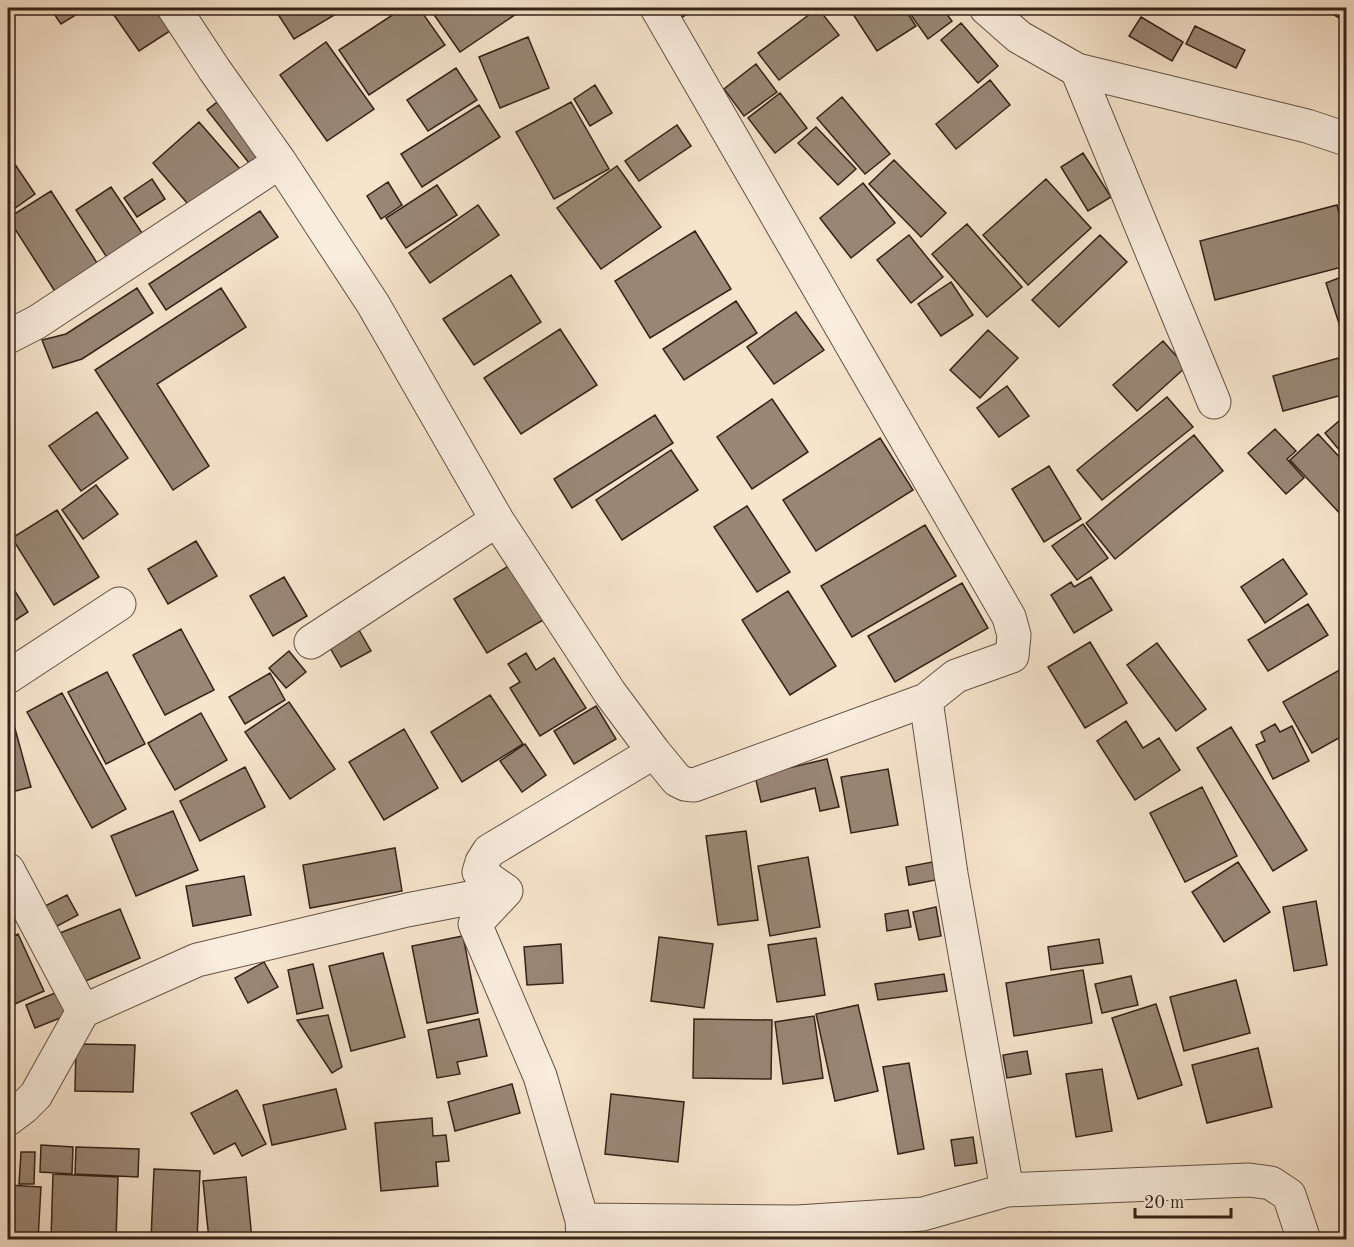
<svg xmlns="http://www.w3.org/2000/svg" width="1354" height="1247" font-family="'Old Standard TT',serif">
<style>
.building{fill:#998776;stroke:#342218;stroke-width:1.5}
.lines{fill:none;stroke-linecap:round;stroke-linejoin:round}
.minor-casing{stroke:#645245;stroke-width:35}
.minor{stroke:#f9edde;stroke-width:33}
</style>
<rect width="100%" height="100%" fill="#f6e4cc"/>
<filter id="stains"><feTurbulence type="fractalNoise" baseFrequency=".00333" numOctaves="4"/><feColorMatrix values="0 0 0 0 .2 0 0 0 0 .09 0 0 0 0 .02 0 0 0 .5 -.17"/></filter>
<radialGradient id="worn" r=".72"><stop offset=".6" stop-color="#630" stop-opacity="0"/><stop offset="1" stop-color="#630" stop-opacity=".3"/></radialGradient>
<path class="building" d="M50,8H87L61,24Z
M109,8H163L176,27L139,51Z
M274,8H346L294,39Z
M403,8H419L445,45L369,95L339,50Z
M432,8H525L460,52L430,9Z
M675,8H697L681,18Z
M818,8L839,35L779,80L758,53Z
M849,8H904L916,26L877,51Z
M906,8H942L952,21L928,39Z
M1322,8H1346V22Z
M1141,17L1183,42L1172,61L1129,36Z
M961,23L998,66L978,83L941,40Z
M1195,26L1245,50L1236,68L1186,44Z
M528,37L549,88L500,108L479,57Z
M326,42L374,109L327,141L280,75Z
M756,64L777,92L744,116L724,89Z
M456,68L477,100L428,131L407,100Z
M990,80L1010,105L956,149L936,124Z
M595,85L612,113L590,126L574,99Z
M780,93L807,128L775,153L748,118Z
M225,96L272,153L253,168L207,110Z
M842,97L890,154L865,174L817,118Z
M571,102L609,169L554,199L516,132Z
M479,105L500,137L422,187L401,154Z
M199,122L240,169L193,210L153,163Z
M677,125L691,146L639,181L625,161Z
M816,127L856,169L838,185L798,143Z
M1083,153L1111,197L1088,211L1061,167Z
M8,154L35,194L8,213Z
M894,160L946,213L921,237L869,184Z
M617,166L661,227L601,269L557,208Z
M152,179L165,199L137,217L124,198Z
M1046,179L1091,228L1028,285L983,235Z
M388,182L402,205L381,219L367,196Z
M863,183L895,223L851,258L820,218Z
M437,185L457,215L406,248L386,218Z
M111,187L144,236L108,259L76,210Z
M51,191L99,266L56,293L8,218Z
M478,205L499,235L430,283L409,253Z
M1337,205L1346,241V266L1215,300L1200,241Z
M260,211L278,237L166,310L149,284Z
M967,224L1022,287L987,317L932,254Z
M695,231L731,289L650,338L615,281Z
M909,235L943,277L911,303L877,260Z
M1100,235L1127,262L1059,327L1032,300Z
M511,275L541,322L474,365L443,319Z
M1346,275V345L1326,283Z
M951,282L973,315L941,336L918,304Z
M137,288L153,313L82,359L53,368L42,340L66,334Z
M221,288L246,327L157,384L209,466L173,490L95,370Z
M736,301L757,333L684,380L663,349Z
M796,312L824,350L774,384L747,347Z
M560,329L597,385L521,434L484,378Z
M988,330L1018,358L980,398L950,370Z
M1163,341L1186,367L1137,411L1113,385Z
M1346,356V394L1283,411L1273,376Z
M1007,386L1029,416L999,437L977,408Z
M1167,397L1193,427L1102,500L1077,470Z
M772,399L808,452L752,489L717,437Z
M97,412L128,458L81,491L49,446Z
M655,415L673,443L572,508L554,479Z
M1346,415V458L1325,433Z
M1275,429L1296,451L1287,459L1304,478L1286,494L1248,453Z
M1318,434L1346,464V520L1290,460Z
M1194,435L1223,471L1115,559L1086,523Z
M880,438L913,490L816,551L783,500Z
M671,450L698,490L622,540L596,500Z
M1049,466L1081,519L1044,542L1012,489Z
M96,485L118,514L83,539L62,510Z
M747,506L790,572L757,592L714,527Z
M57,510L99,577L54,605L12,538Z
M1083,524L1108,558L1077,580L1052,546Z
M925,525L956,576L852,637L821,586Z
M196,541L217,576L168,604L148,569Z
M1283,559L1307,594L1265,623L1241,587Z
M517,561L550,616L487,653L454,599Z
M284,577L307,616L273,636L250,596Z
M1091,577L1112,610L1074,633L1051,595L1071,582L1074,587Z
M8,580L28,612L8,625Z
M962,583L988,628L895,682L868,636Z
M788,591L836,666L790,695L742,620Z
M1308,604L1328,635L1268,671L1248,640Z
M181,629L214,690L165,715L133,655Z
M359,630L371,651L341,667L329,646Z
M1090,642L1127,703L1085,728L1048,667Z
M1157,643L1206,709L1176,731L1127,665Z
M289,651L306,672L286,688L269,668Z
M526,653L536,670L554,658L586,708L540,736L510,688L520,682L508,664Z
M1343,668L1346,674V734L1312,753L1283,702Z
M107,672L145,744L106,764L68,692Z
M270,673L285,700L245,724L229,697Z
M62,693L126,809L92,828L27,712Z
M490,695L523,744L462,782L431,732Z
M289,702L335,769L290,799L245,732Z
M596,706L616,739L574,764L554,731Z
M201,713L227,760L175,790L148,743Z
M1126,721L1143,748L1159,738L1180,770L1135,800L1097,741Z
M1275,724L1280,732L1292,726L1309,761L1273,779L1256,745L1265,741L1261,732Z
M14,725L31,787L8,793V727Z
M1231,727L1307,850L1273,871L1197,748Z
M404,729L438,788L384,820L349,762Z
M525,744L546,775L522,792L500,761Z
M827,759L839,807L820,811L815,788L761,802L755,776Z
M245,767L265,807L200,841L180,801Z
M888,769L898,825L851,833L841,777Z
M1202,787L1237,856L1185,882L1150,813Z
M173,811L198,870L136,896L111,836Z
M746,831L758,920L718,925L706,836Z
M395,848L402,891L310,908L303,865Z
M808,857L820,927L770,936L758,866Z
M932,862L936,880L909,885L906,867Z
M1238,862L1270,912L1224,942L1192,892Z
M244,876L251,915L193,926L186,886Z
M67,895L78,915L46,932L35,911Z
M1316,901L1327,965L1294,971L1283,907Z
M936,907L941,936L919,940L913,912Z
M120,909L140,958L81,983L60,933Z
M908,910L911,927L887,931L885,914Z
M18,934L44,991L8,1007V939Z
M463,936L478,1013L427,1023L412,946Z
M659,937L713,944L704,1008L651,1001Z
M816,938L825,995L777,1002L768,945Z
M1099,939L1103,963L1051,970L1048,947Z
M561,944L563,983L527,985L524,947Z
M383,953L405,1037L351,1051L329,966Z
M264,962L278,987L248,1003L235,978Z
M313,964L323,1008L297,1014L288,970Z
M1083,970L1092,1023L1014,1036L1006,983Z
M944,974L947,991L878,1000L875,984Z
M1131,976L1138,1005L1102,1013L1095,984Z
M1236,980L1250,1033L1184,1051L1170,997Z
M60,991L70,1014L35,1028L26,1005Z
M1156,1004L1182,1085L1138,1099L1112,1018Z
M858,1005L878,1091L835,1101L816,1014Z
M328,1015L342,1067L332,1073L297,1020Z
M814,1016L823,1078L783,1084L775,1022Z
M479,1019L487,1056L457,1062L460,1074L437,1078L428,1030Z
M694,1019L772,1020L771,1079L693,1078Z
M76,1044L135,1045L133,1092L75,1091Z
M1258,1048L1272,1107L1207,1123L1192,1065Z
M1027,1051L1031,1074L1007,1078L1003,1055Z
M909,1063L924,1149L898,1154L883,1067Z
M1102,1069L1112,1131L1076,1137L1066,1074Z
M512,1084L520,1113L455,1131L448,1102Z
M336,1089L346,1129L272,1145L263,1105Z
M237,1090L266,1144L242,1156L235,1143L214,1154L191,1113Z
M611,1094L684,1102L678,1162L605,1154Z
M432,1118L433,1136L446,1135L449,1161L436,1162L438,1186L381,1191L375,1123Z
M973,1137L977,1163L955,1166L951,1140Z
M41,1145L73,1147L72,1174L40,1172Z
M76,1147L139,1149L138,1177L75,1174Z
M21,1152H35L34,1184H19Z
M154,1169L200,1171L197,1240L151,1239Z
M53,1174L118,1177L116,1240H51Z
M246,1177L252,1240H209L203,1181Z
M8,1185L41,1187L38,1240H8Z
M1346,1219V1240L1340,1221Z
M1051,1232L1052,1240H997Z"/>
<g class="lines">
<defs>
<path id="minor" d="M174,8L214,69L280,162L373,304L497,520L610,693L654,752L677,780L685,784L694,785L926,700L956,676L1012,656L1014,635L1009,617L657,8
M986,8L1019,37L1077,70L1307,126L1346,139
M1077,70L1214,402
M8,337L37,322L280,162
M311,642L497,520
M8,677L119,604
M926,700L951,874L1007,1190
M8,870L83,1011
M8,1119L24,1107L36,1095L83,1011L197,960L407,910L506,891
M582,1220L797,1222L923,1214L1007,1190L1249,1180L1271,1183L1289,1195L1304,1240
M583,1240L582,1220L540,1076L475,924L506,891L479,872L482,862L489,851L654,752"/>
</defs>
<use href="#minor" class="minor-casing"/>
<use href="#minor" class="minor"/>
</g>
<rect width="1354" height="1247" fill="none" stroke="#f6e4cc" stroke-width="30"/>
<rect x="9" y="9" width="1336" height="1229" fill="none" stroke="#342218" stroke-width="3"/>
<rect x="15" y="15" width="1324" height="1217" fill="none" stroke="#342218" stroke-width="1.5"/>
<path d="M1135 1208v9h96v-9" fill="none" stroke="#342218" stroke-width="3"/>
<text x="1144" y="1208" font-size="18" fill="#342218" stroke="#f9edde" stroke-width="4.5" paint-order="stroke">20 m</text>
<rect width="100%" height="100%" filter="url(#stains)"/>
<rect width="100%" height="100%" fill="url(#worn)"/>
</svg>
